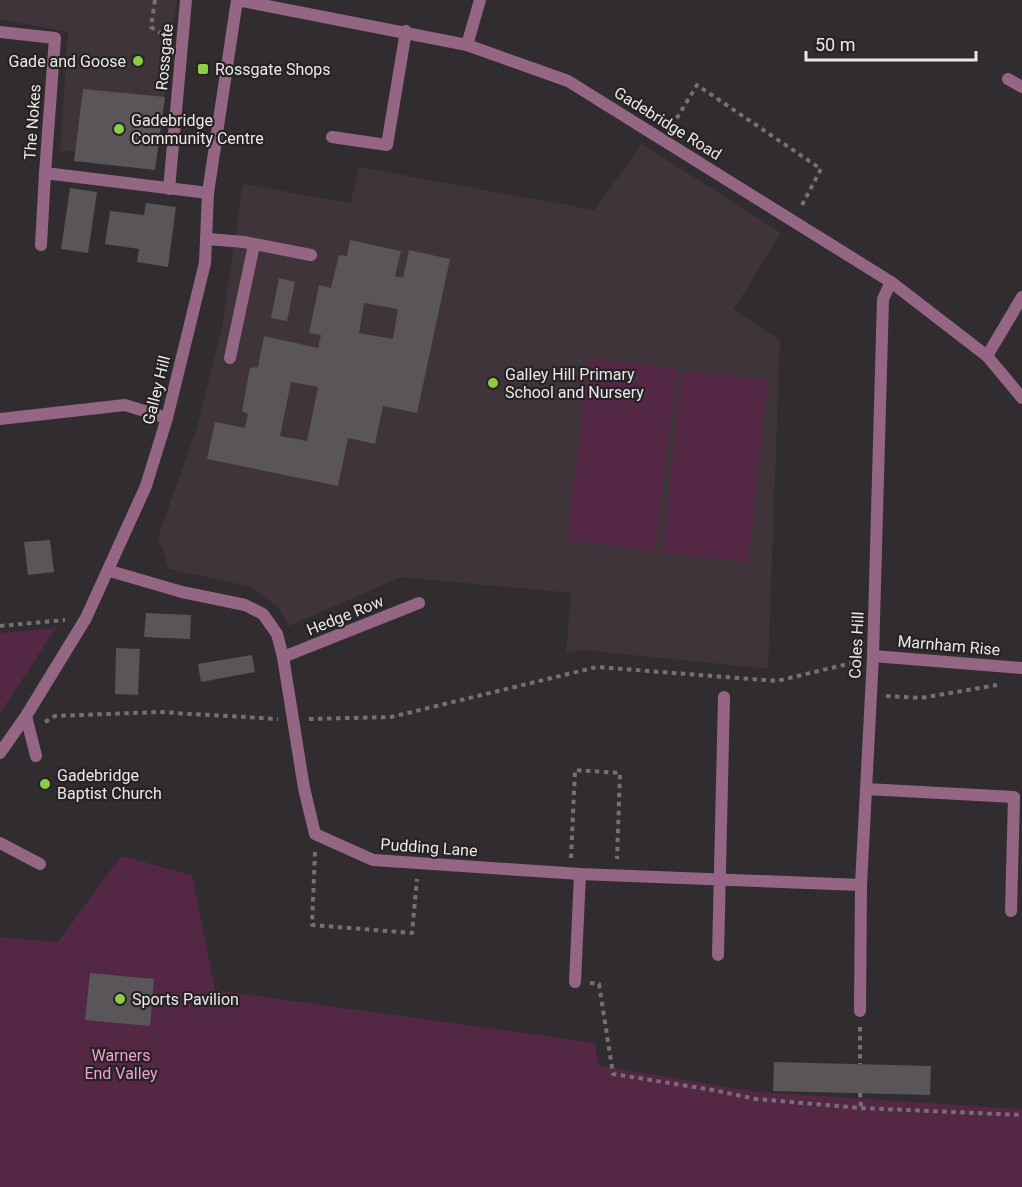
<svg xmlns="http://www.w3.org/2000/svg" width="1022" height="1187" font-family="Roboto,sans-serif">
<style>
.built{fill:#3e343a}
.park{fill:#542745}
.building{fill:#5a5558;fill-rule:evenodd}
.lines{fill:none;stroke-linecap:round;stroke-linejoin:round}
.path{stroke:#757173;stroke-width:4;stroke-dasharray:4.5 4.5;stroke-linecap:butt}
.service{stroke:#956683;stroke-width:12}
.minor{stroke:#956683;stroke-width:12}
.tertiary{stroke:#956683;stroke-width:12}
.poi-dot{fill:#8bce46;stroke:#272325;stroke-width:2}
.labels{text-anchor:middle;stroke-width:4.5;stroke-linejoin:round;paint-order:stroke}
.street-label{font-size:16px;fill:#eae7e8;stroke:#272325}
.poi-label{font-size:16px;fill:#eae7e8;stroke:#272325;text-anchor:start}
.park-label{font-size:16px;fill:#f69cd5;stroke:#272325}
</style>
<rect width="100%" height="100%" fill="#312c2f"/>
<path class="built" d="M0,0H177L157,154L60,151L68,32L0,19Z
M642,144L781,233L734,309L780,340L768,669L584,650L566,653L571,593L401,577L289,626L278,607L249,586L169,569L158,537L198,425L222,328L243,184L350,203L359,167L594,210Z"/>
<path class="park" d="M589,358L678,369L655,551L567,540Z
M682,371L768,380L748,562L662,553Z
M56,628L0,713V633Z
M121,856L192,875L215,990L595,1043L598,1065L757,1092L1022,1109V1187H0V937L58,942Z"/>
<path class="building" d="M83,89L165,97L155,170L74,161Z
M70,188L97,192L88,253L61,249Z
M146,203L176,207L168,267L137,262L139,249L105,244L110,211L144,215Z
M350,240L401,251L395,276L403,278L409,250L450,259L417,413L383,406L375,444L348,438L338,486L207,459L215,422L245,428L248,414L242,411L250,368L258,367L264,336L318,348L321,335L309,333L319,285L331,288L339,255L347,256ZM364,303L398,309L393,339L359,333ZM291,382L318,387L307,441L280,436Z
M279,278L295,282L287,321L271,318Z
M50,540L54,572L28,575L24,542Z
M146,613L191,615L190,639L144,637Z
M116,648L140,649L138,695L115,694Z
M252,655L255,672L201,682L198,664Z
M90,973L154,979L150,1026L85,1020Z
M774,1062L931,1066L930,1095L773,1091Z"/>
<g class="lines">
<path class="path" d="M155,0L151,27L166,37
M672,126L697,85L821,169L801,207
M0,626L65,620
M886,696L921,698L997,685
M309,719L391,717L597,667L777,681L856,662
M45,722L55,716L159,712L278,719
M315,852L312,925L412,933L417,879
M571,858L575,770L620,773L617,859
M590,983L599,984L613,1074L713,1090L756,1099L861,1108L1022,1115
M860,1027V1064
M860,1093L861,1108"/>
<path class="service" d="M208,239L244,242L311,255
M41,245L45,173
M230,358L254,245
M26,716L36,756"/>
<path class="minor" d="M0,32L55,38L45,173L208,193
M467,45L480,0
M1008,79L1022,87
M332,137L387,145L406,31
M169,189L186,0
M987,356L1022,297
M0,419L125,405L167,418
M110,571L182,592L245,605L263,614L277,634L283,657L304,788L315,834L373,860L580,874L861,885
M873,656L1022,668
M283,657L419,603
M866,789L1014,797L1011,911
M0,843L40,864
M718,955L724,697
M575,982L580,874
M860,1011L861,885L873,656L883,299L891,282"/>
<path class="tertiary" d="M237,0L467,45L568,81L891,282L987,356L1022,398
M0,753L26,716L86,618L146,486L167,418L205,263L208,193L237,0"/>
</g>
<g class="poi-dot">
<circle cx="138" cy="61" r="6"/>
<rect x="197" y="63" width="12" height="12" rx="3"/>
<circle cx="119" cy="129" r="6"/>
<circle cx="493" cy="383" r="6"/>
<circle cx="45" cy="784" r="6"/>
<circle cx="120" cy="999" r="6"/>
</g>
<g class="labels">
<g class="street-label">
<text transform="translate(164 57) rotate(-85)" y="6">Rossgate</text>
<text transform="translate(32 122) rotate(-86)" y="6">The Nokes</text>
<text transform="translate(668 123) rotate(32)" y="6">Gadebridge Road</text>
<text transform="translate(156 390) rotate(-76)" y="6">Galley Hill</text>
<text transform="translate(345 615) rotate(-22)" y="6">Hedge Row</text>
<text transform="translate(856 645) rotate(-87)" y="6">Coles Hill</text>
<text transform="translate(949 645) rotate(5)" y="6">Marnham Rise</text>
<text transform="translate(429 847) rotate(4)" y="6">Pudding Lane</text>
</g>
<g class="poi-label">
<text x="126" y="67" text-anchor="end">Gade and Goose</text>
<text x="215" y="75">Rossgate Shops</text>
<text x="131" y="126">Gadebridge<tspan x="131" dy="18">Community Centre</tspan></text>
<text x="505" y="380">Galley Hill Primary<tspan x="505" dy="18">School and Nursery</tspan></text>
<text x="57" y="781">Gadebridge<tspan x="57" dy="18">Baptist Church</tspan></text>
<text x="132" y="1005">Sports Pavilion</text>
</g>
<g class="park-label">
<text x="121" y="1061">Warners<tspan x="121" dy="18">End Valley</tspan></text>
</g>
</g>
<path d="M806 51v9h170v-9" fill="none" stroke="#eae7e8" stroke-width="3"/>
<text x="815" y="51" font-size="18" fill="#eae7e8" stroke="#272325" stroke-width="4.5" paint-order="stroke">50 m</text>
</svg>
